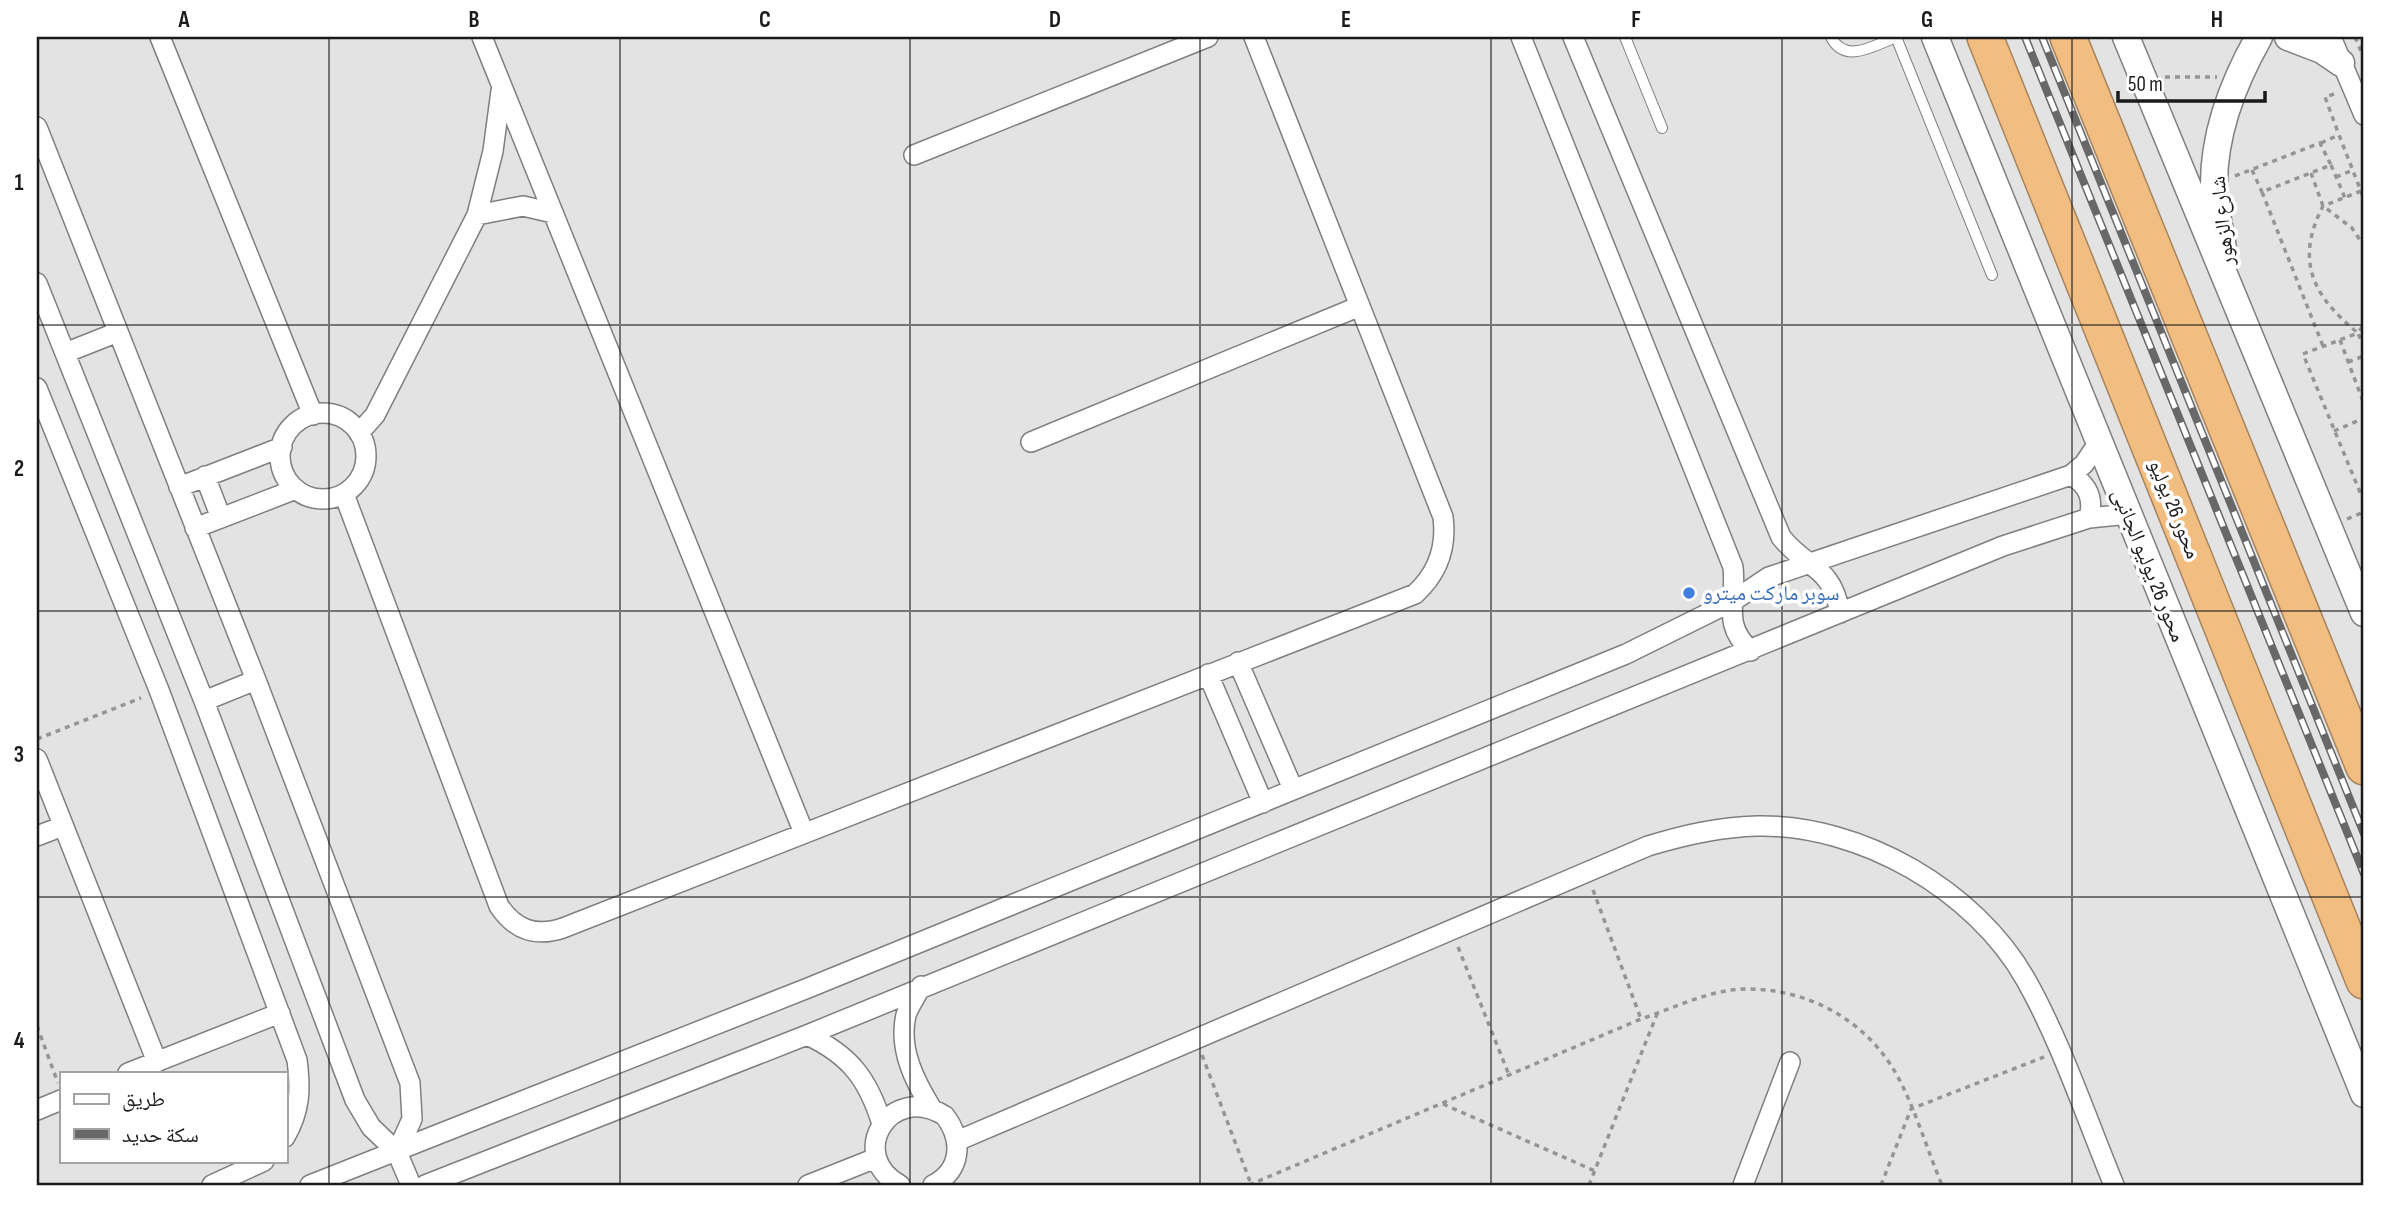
<svg xmlns="http://www.w3.org/2000/svg" width="2401" height="1222" font-family="'Sofia Sans Condensed','Noto Naskh Arabic',sans-serif">
<style>
.lines{fill:none;stroke-linecap:round;stroke-linejoin:round}
.lane-casing{stroke:#7f7f81;stroke-width:12}
.street-casing{stroke:#7f7f81;stroke-width:22}
.secondary-casing{stroke:#7f7f81;stroke-width:29}
.highway-casing{stroke:#a6845d;stroke-width:38}
.path{stroke:#959596;stroke-width:3.5;stroke-dasharray:5 5;stroke-linecap:butt}
.lane{stroke:#fff;stroke-width:10}
.street{stroke:#fff;stroke-width:19}
.secondary{stroke:#fff;stroke-width:26}
.highway{stroke:#f2bd81;stroke-width:35}
.rail-casing{stroke:#686869;stroke-width:8}
.rail{stroke:#fff;stroke-width:5;stroke-dasharray:16;stroke-linecap:butt}
.grid{fill:none;stroke:#1a1a1b;stroke-width:2;stroke-opacity:0.55}
.shop-dot{fill:#3f7fe0;stroke:#fff;stroke-width:2.5}
.labels{text-anchor:middle;stroke-width:7;stroke-linejoin:round;paint-order:stroke}
.street-label{font-size:21px;fill:#1a1a1b;stroke:#fff}
.shop-label{font-size:21px;fill:#366cbe;stroke:#fff;text-anchor:start}
.neatline{fill:none;stroke:#1a1a1b;stroke-width:2.5}
.grid-label{font-size:23px;text-anchor:middle;font-weight:bold;fill:#1a1a1b}
</style>
<rect width="100%" height="100%" fill="#e3e3e4"/>
<g class="lines">
<defs>
<path id="lane" d="M1625,37L1662,128
M1831,37C1845,65 1875,45 1896,37
M1896,37L1992,275"/>
<path id="street" d="M160,37L313,415
M482,37L804,833
M1521,37L1733,567C1737,602 1721,624 1751,651
M1573,37L1781,537C1807,570 1832,565 1840,613
M2331,37L2364,115
M37,127L256,680L410,1083L412,1119L397,1152
M914,155L1208,37
M477,215L523,206L553,213
M37,283L204,701L355,1100L371,1127L397,1152L411,1185
M65,353L118,332
M37,388L159,690L297,1060C301,1090 300,1111 285,1137
M280 456a43 43 0 1 1 86 0a43 43 0 1 1-86 0Z
M359,433L375,415L477,215L493,151L501,91
M1031,442L1360,306
M2071,475C2088,485 2094,498 2089,518
M205,476L221,518
M179,487L282,447
M344,494L499,906C515,930 536,937 563,928L1415,594C1438,573 1447,548 1443,517L1254,37
M195,528L296,489
M1238,662L1293,789
M1208,674L1263,803
M204,701L256,680
M37,759L157,1062
M37,836L63,826
M921,986C917,995 909,1006 906,1015C898,1049 915,1082 932,1109
M807,1035C850,1055 868,1079 882,1124
M128,1073L280,1013
M37,1110L61,1100
M957,1141L1648,846C1684,835 1718,827 1757,826C1861,824 1975,890 2026,980C2061,1042 2087,1120 2114,1185
M212,1185L264,1161
M310,1185L808,988L1626,654L1733,601L1769,577L2071,475L2084,464L2099,442
M425,1185L807,1035L2003,546L2089,518L2129,514
M808,1185L876,1158
M900,1185C846,1156 889,1081 945,1116C963,1140 962,1170 933,1185
M1743,1185L1790,1062"/>
<path id="secondary" d="M1935,37L2364,1094
M2126,37L2364,613
M2288,37L2322,50L2341,63
M2223,249C2220,228 2214,205 2214,184C2214,132 2234,81 2259,37"/>
<path id="highway" d="M1985,37L2364,981
M2068,37L2364,767"/>
</defs>
<use href="#lane" class="lane-casing"/>
<use href="#street" class="street-casing"/>
<use href="#secondary" class="secondary-casing"/>
<use href="#highway" class="highway-casing"/>
<path class="path" d="M2355,37L2361,51
M2165,77H2217
M2334,94L2325,97L2339,135
M2321,143L2339,135L2364,199
M2331,165L2345,198
M2252,170L2262,192
M2311,173L2323,206L2352,228L2364,246
M2235,176L2320,143L2331,165L2262,192L2323,346
M2336,177L2353,170
M2361,191L2323,206C2294,262 2314,297 2358,333L2364,324
M2340,340L2364,404
M2364,348L2358,333L2303,354L2364,502
M2348,362L2364,356
M2334,431L2364,418
M2347,519L2364,512
M37,739L141,698
M1593,890L1641,1019
M1458,947L1509,1075
M37,1026L58,1083
M1202,1055L1251,1184
M1443,1104L1595,1171
M1249,1185L1641,1019C1674,1008 1709,990 1744,989C1803,988 1860,1016 1892,1067C1912,1098 1927,1150 1942,1185
M1589,1185L1657,1014
M1881,1185L1911,1109L2044,1057"/>
<use href="#lane" class="lane"/>
<use href="#street" class="street"/>
<use href="#secondary" class="secondary"/>
<use href="#highway" class="highway"/>
<defs>
<path id="rail" d="M2025,37L2364,874
M2042,37L2364,834"/>
</defs>
<use href="#rail" class="rail-casing"/>
<use href="#rail" class="rail"/>
</g>
<path class="grid" d="M329,37V1185M620,37V1185M910,37V1185M1200,37V1185M1491,37V1185M1782,37V1185M2072,37V1185M37,325H2364M37,611H2364M37,897H2364"/>
<circle class="shop-dot" cx="1689" cy="593" r="7"/>
<g class="labels">
<g class="street-label">
<text transform="translate(2222 221) rotate(-96)" y="7">شارع الزهور</text>
<text transform="translate(2175 509) rotate(68)" y="7">محور 26 يوليو</text>
<text transform="translate(2149 565) rotate(68)" y="7">محور 26 يوليو الجانبى</text>
</g>
<g class="shop-label">
<text x="1703" y="600">سوبر ماركت ميترو</text>
</g>
</g>
<rect width="2401" height="1222" fill="none" stroke="#ffffff" stroke-width="77"/>
<rect x="60" y="1072" width="228" height="91" fill="#ffffff" stroke="#a3a3a4" stroke-width="2"/>
<rect x="74" y="1094" width="35" height="10" fill="#ffffff" stroke="#a3a3a4" stroke-width="2"/>
<text x="122" y="1106" font-size="21" fill="#1a1a1b">طريق</text>
<rect x="74" y="1129" width="35" height="10" fill="#686869" stroke="#a3a3a4" stroke-width="2"/>
<text x="122" y="1142" font-size="21" fill="#1a1a1b">سكة حديد</text>
<path d="M2118 91v10h147v-10" fill="none" stroke="#1a1a1b" stroke-width="3.5"/>
<text x="2128" y="91" font-size="21" fill="#1a1a1b" stroke="#ffffff" stroke-width="5" paint-order="stroke">50 m</text>
<rect x="38" y="38" width="2324" height="1146" class="neatline"/>
<g class="grid-label">
<text x="184" y="27">A</text>
<text x="474" y="27">B</text>
<text x="765" y="27">C</text>
<text x="1055" y="27">D</text>
<text x="1346" y="27">E</text>
<text x="1636" y="27">F</text>
<text x="1927" y="27">G</text>
<text x="2217" y="27">H</text>
<text x="19" y="190">1</text>
<text x="19" y="476">2</text>
<text x="19" y="762">3</text>
<text x="19" y="1048">4</text>
</g>
</svg>
